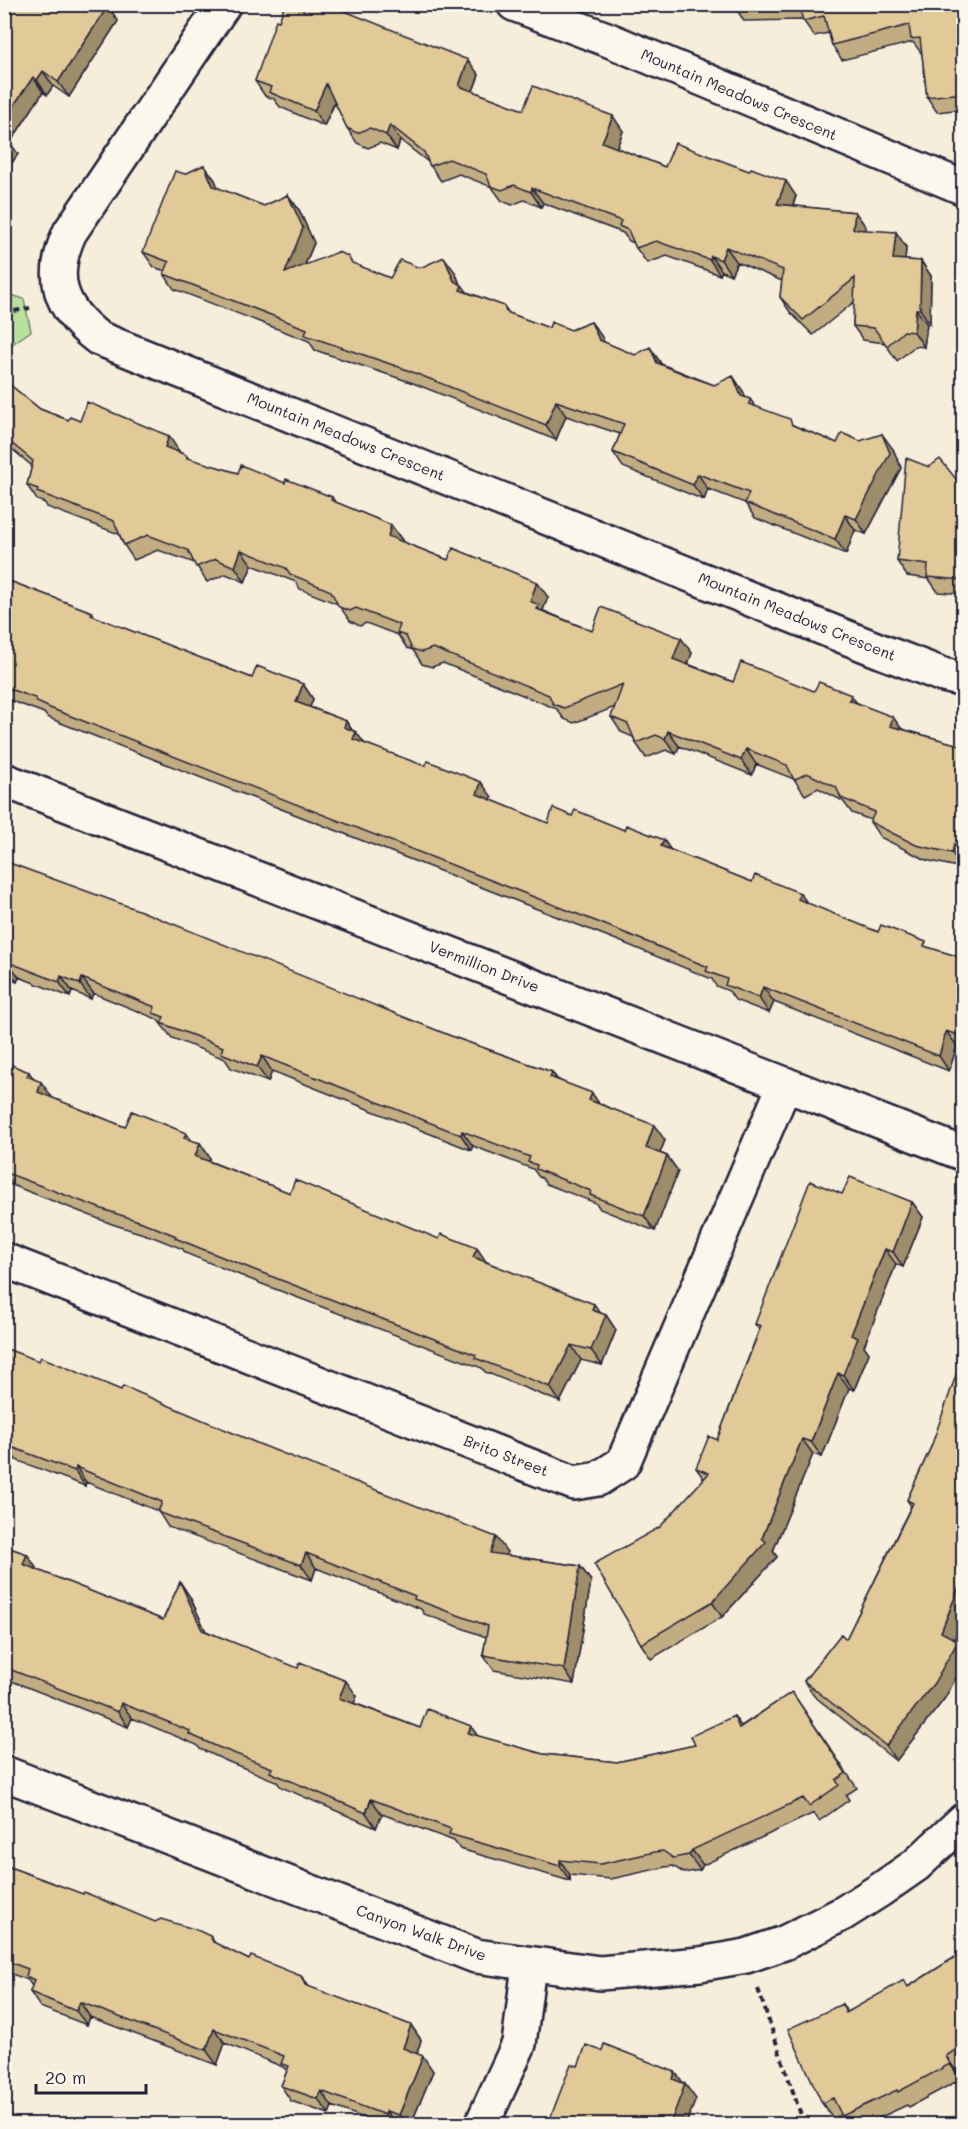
<svg xmlns="http://www.w3.org/2000/svg" width="968" height="2129" font-family="Mali,sans-serif">
<style>
.park{fill:#b9e19d;stroke:#6e826c;stroke-width:1.5}
.lines{fill:none;stroke-linecap:round;stroke-linejoin:round}
.street-casing{stroke:#22223b;stroke-width:38}
.secondary-casing{stroke:#22223b;stroke-width:38}
.path{stroke:#22223b;stroke-width:4;stroke-dasharray:6 4.5;stroke-linecap:butt}
.street{stroke:#fbf7ec;stroke-width:33}
.secondary{stroke:#fbf7ec;stroke-width:33}
.wall{fill:#c2ad83;stroke:#22223b;stroke-width:1.5}
.shaded-wall{fill:#9e8d6a;stroke:#22223b;stroke-width:1.5}
.building{fill:#e2c998;stroke:#22223b;stroke-width:1.5}
.labels{text-anchor:middle;stroke-width:4.5;stroke-linejoin:round;paint-order:stroke}
.street-label{font-size:15px;fill:#22223b;stroke:#fbf7ec}
</style>
<rect width="100%" height="100%" fill="#f6eedb"/>
<filter id="ink" filterUnits="userSpaceOnUse"><feTurbulence type="fractalNoise" baseFrequency=".0167" numOctaves="2"/><feDisplacementMap in="SourceGraphic" scale="12" xChannelSelector="R" yChannelSelector="G"/><feConvolveMatrix kernelMatrix="1 2 1 2 8 2 1 2 1" color-interpolation-filters="sRGB"/></filter>
<g filter="url(#ink)">
<path class="park" d="M5,293L24,299L31,331L5,349Z"/>
<g class="lines">
<defs>
<path id="street" d="M224,4L70,232C49,277 59,308 98,338L883,652L943,675L964,680
M514,4L609,40L964,188
M4,780L964,1154
M4,1260L574,1483L598,1479L623,1463L785,1084
M482,2124L519,2044L529,1965"/>
<path id="secondary" d="M4,1773L476,1956L600,1973L700,1964L746,1956L784,1943L842,1914L880,1890L916,1865L964,1820"/>
</defs>
<use href="#street" class="street-casing"/>
<use href="#secondary" class="secondary-casing"/>
<path class="path" d="M4,313L30,308
M758,1989L804,2124"/>
<use href="#street" class="street"/>
<use href="#secondary" class="secondary"/>
</g>
<path class="wall" d="M4,4L108,6L118,21L69,97L53,86L47,95L43,92L10,143L18,154L4,174Z
M733,4H963V109L937,112L927,97L922,54L913,42L842,60L832,45L829,33L814,36L803,20L744,21Z
M303,10L479,75L473,91L523,110L623,131L617,148L665,167L796,196L793,206L855,212L866,227L865,230L906,247L905,260L921,261L931,276L930,324H927L924,347L915,346L897,361L885,343L863,340L853,326L854,302L813,335L790,312L780,297L782,281L737,262L731,275L722,271L720,275L667,256L647,263L636,248L634,243L629,241L623,233L543,203L541,207L524,200L512,205L502,201L492,187L459,174L441,181L428,162L400,140L397,150L380,143L368,148L357,143L347,128L335,103L324,126L280,107L274,99L265,96L255,81L279,21Z
M204,165L215,180L218,188L264,206L288,195L299,210L314,243L305,265L354,264L390,278L420,268L455,272L460,284L467,292L504,306L509,313L549,328L571,330L591,322L602,337L604,342L635,355L660,362L661,364L714,385L743,391L746,398L750,399L755,406L795,426L837,443L860,441L893,449L901,468L866,534L855,530L846,554L755,518L745,503L708,489L704,500L623,467L613,452L620,434L566,416L556,440L413,383L315,350L309,341L174,289L164,274L165,271L154,267L143,252L185,174Z
M4,380L40,409L68,420L179,451V452L186,455L189,459L238,473L285,483L332,497L335,502L391,525L402,540L401,541L448,560L548,597L543,610L544,611L592,631L692,653L688,664L733,682L814,691L858,703L902,729L963,746V864L962,868L926,860L880,837L870,822L871,820L852,813L843,801L818,788L805,795L794,779L756,764L752,775L679,746L676,754L666,750L646,758L636,743L633,737L621,732L611,717L615,707L574,723L564,719L557,709L443,663L432,667L422,664L413,650L407,648L398,635L366,623L360,626L350,621L338,604L300,589L296,582L252,565L245,582L226,574L207,582L195,563L158,550L134,560L124,545L119,534L47,507L45,503L37,500L27,485L32,466L6,444L4,447Z
M956,479H963V594L938,592L929,579L907,576L897,561Z
M4,579L92,612L95,617L252,678L303,684L313,699L310,707L346,721L352,730L356,732L364,743L492,797L491,800L548,823L572,816L671,850L878,932L963,958V1048L957,1046L949,1071L774,1002L769,1013L735,1000L729,991L716,986L712,979L614,939L61,723L47,717L44,713L4,698Z
M4,861L456,1038L552,1072L557,1079L665,1140L660,1153L667,1156L678,1171L655,1231L600,1209L596,1203L546,1184L542,1178L539,1177L533,1169L473,1146L471,1150L272,1071L268,1082L231,1068L225,1059L172,1038L157,1019L93,993L91,999L72,991L70,997L19,977L17,982L4,977Z
M4,1062L34,1079L52,1098L125,1127L186,1133L192,1141L200,1143L210,1158L209,1161L290,1193L487,1262L606,1315L616,1330L602,1365L581,1360L560,1402L485,1372L482,1368L262,1284L185,1253L183,1249L153,1237L112,1224L4,1182Z
M842,1194L912,1202L923,1217L903,1267L896,1264L864,1346L869,1353L854,1390L849,1388L822,1457L813,1454L773,1551L777,1557L722,1617L651,1659L641,1644L660,1527L704,1479L696,1468L717,1440L759,1330L755,1324Z
M4,1348L507,1552L505,1555L580,1566L591,1581L574,1684L494,1670L483,1655L486,1637L424,1614L421,1609L316,1568L312,1580L168,1527L158,1511L86,1482L85,1486L16,1460L6,1445L8,1440L4,1439Z
M931,1447L954,1639L945,1698L896,1761L814,1696L804,1681L846,1639L911,1506L907,1500Z
M4,1546L27,1554L37,1570L163,1620L180,1582L190,1597L206,1631L357,1696L354,1703L420,1728L478,1736L543,1754L617,1762L695,1745L734,1716L741,1726L792,1692L857,1788L846,1795L849,1800L819,1821L814,1813L703,1865L700,1870L684,1873L673,1866L665,1867L611,1879L570,1875V1881L460,1849L454,1841L382,1814L376,1828L281,1787L276,1781L229,1762L200,1749L197,1745L132,1718L128,1727L4,1678Z
M4,1865L155,1922L210,1936L215,1943L249,1960L301,1976L309,1987L411,2025L421,2040L417,2054L433,2071L411,2124H380L332,2106L329,2114L291,2101L281,2086L287,2071L283,2067L225,2043L217,2065L90,2017L87,2025L40,2007L30,1992L32,1986L28,1980L4,1971Z
M963,1952V2066L956,2071L961,2079L909,2107L907,2105L866,2124H847L841,2115L833,2118L822,2103L842,2004L847,2012L909,1986Z"/>
<path class="shaded-wall" d="M108,6L118,21L69,97L58,82Z
M468,60L479,75L469,101L459,86Z
M43,71L53,86L47,95L37,80Z
M33,77L43,92L10,143L18,154L4,174V120Z
M326,84L336,99L324,126L314,111Z
M613,116L623,131L613,157L602,142Z
M390,125L400,140L397,150L386,135Z
M204,165L215,180L223,201L213,186Z
M786,181L796,196L787,219L777,204Z
M532,188L543,203L541,207L531,192Z
M288,195L299,210L314,243L295,288L285,273Z
M855,212L866,227L863,244L853,229Z
M896,232L906,247L904,274L893,259Z
M726,247L737,262L731,275L721,260Z
M711,256L722,271L720,275L710,260Z
M444,257L455,272L461,287L462,285L473,300L471,304L454,281Z
M921,261L931,276L930,324L920,309Z
M916,309L927,324L924,347L914,332Z
M591,322L602,337L609,355L599,340Z
M650,347L660,362L668,378L657,363Z
M733,376L743,391L751,411L741,396Z
M556,401L566,416L556,440L546,425Z
M882,434L893,449L901,468L866,534L856,519Z
M169,436L179,451L175,462L165,447Z
M698,474L708,489L704,500L693,485Z
M845,515L855,530L846,554L835,539Z
M391,525L402,540L398,551L388,536Z
M241,550L252,565L245,582L235,567Z
M537,582L548,597L543,610L550,620L530,601Z
M681,638L692,653L684,674L673,659Z
M303,684L313,699L306,717L296,702Z
M851,695L862,710L849,700Z
M893,717L904,732L890,726Z
M346,721L355,735L356,732L367,747L364,754L344,727Z
M668,731L679,746L676,754L665,739Z
M963,746V771L959,764Z
M746,749L756,764L752,775L741,760Z
M481,782L492,797L487,809L477,794Z
M664,840L674,855L661,846Z
M954,844L963,857L962,868L952,853Z
M800,893L811,908L798,899Z
M8,962L19,977L17,982L6,967Z
M61,976L72,991L70,997L59,982Z
M82,978L93,993L91,999L80,984Z
M763,987L774,1002L769,1013L759,998Z
M946,1031L957,1046L949,1071L939,1056Z
M262,1056L272,1071L268,1082L257,1067Z
M29,1072L39,1087L27,1076Z
M552,1072L562,1087L550,1077Z
M41,1082L52,1097L48,1107L38,1092Z
M592,1093L602,1108L589,1100Z
M654,1125L665,1140L656,1163L646,1148Z
M462,1131L473,1146L471,1150L461,1135Z
M186,1133L197,1148L184,1138Z
M200,1143L210,1158L205,1171L195,1156Z
M667,1156L678,1171L655,1231L644,1216Z
M912,1202L923,1217L903,1267L893,1252Z
M477,1248L487,1263L473,1257Z
M885,1249L896,1264L864,1346L869,1353L854,1390L843,1375L851,1335Z
M594,1304L604,1318L606,1315L616,1330L602,1365L591,1350L592,1310Z
M571,1345L581,1360L560,1402L550,1387Z
M838,1373L849,1388L822,1457L811,1442Z
M802,1439L813,1454L773,1551L777,1557L722,1617L712,1602L762,1538Z
M76,1467L86,1482L85,1486L75,1471Z
M496,1537L507,1552L500,1568L490,1553Z
M306,1553L316,1568L312,1580L301,1565Z
M27,1554L37,1569L33,1579L23,1564Z
M580,1566L591,1581L574,1684L564,1669Z
M963,1577V1617L951,1647L941,1632Z
M180,1582L190,1597L212,1645L202,1630Z
M958,1641L963,1649V1665L945,1698L896,1761L886,1746Z
M346,1681L357,1696L350,1713L339,1698Z
M121,1703L132,1718L128,1727L118,1712Z
M471,1726L481,1741L468,1733Z
M371,1799L382,1814L376,1828L366,1813Z
M692,1850L703,1865L700,1870L689,1855Z
M560,1860L570,1875V1881L560,1866Z
M301,1976L312,1991L305,1985Z
M80,2002L90,2017L87,2025L76,2011Z
M411,2025L421,2040L414,2063L403,2048Z
M214,2029L225,2043L217,2065L206,2050Z
M423,2056L433,2071L411,2124H405L399,2115Z
M946,2056L956,2071L961,2079L950,2064Z
M675,2072L685,2085V2084L696,2099L686,2124H670L673,2079Z
M321,2091L332,2106L329,2114L318,2099Z
M386,2111L396,2124H391L385,2115Z"/>
<path class="building" d="M4,4H105L108,6L58,82L43,71L37,80L33,77L4,120Z
M285,4H290L303,10L305,4H309L318,8L319,4H327L468,60L459,86L523,110L533,86L613,116L602,142L665,167L675,143L749,171L751,168L786,181L777,204L855,212L853,229L896,232L893,259L921,261L920,309H916L914,332L904,331L887,346L874,328L853,326L855,278L803,320L780,297L783,270L726,247L721,260L711,256L710,260L656,241L636,248L628,230L619,226L621,221L532,188L531,192L514,185L502,190L491,186L486,174L449,159L430,166L424,152L390,125L386,135L370,128L357,133L347,128L326,84L314,111L269,92L271,87L255,81L276,20L279,21Z
M733,4H963V93L927,97L920,38L911,39L909,25L832,45L824,16L803,21L799,5L733,6Z
M204,165L213,186L264,206L288,195L303,228L285,273L338,252L348,256L352,263L390,278L400,260L420,268L444,257L454,281L462,285L460,290L504,306L506,312L549,328L551,322L571,330L591,322L599,340L635,355L650,347L657,363L689,376L714,385L733,376L741,396L750,399L749,404L790,419L792,425L837,443L842,433L860,441L882,434L890,453L856,519L845,515L835,539L745,503L749,493L698,474L693,485L613,452L624,424L556,401L546,425L402,368L305,335L307,329L164,274L169,262L143,252L175,171L185,174Z
M4,380L40,409L68,420L70,417L80,421L87,402L169,436L165,447L186,455L187,458L238,473L241,465L285,483L286,479L332,497L331,500L391,525L388,536L448,560L453,548L537,582L530,601L539,605L537,609L592,631L601,607L681,638L673,659L733,682L741,662L814,691L819,682L851,695L849,700L893,717L890,726L963,746L959,764L963,765V846L954,844L952,853L916,845L870,822L875,812L841,798L836,787L807,773L794,780L787,765L746,749L741,760L668,731L665,739L656,735L636,743L628,724L611,717L623,684L564,708L553,704L549,695L433,648L422,652L412,649L406,636L397,633L400,625L356,608L350,611L339,607L331,591L290,574L286,568L241,550L235,567L216,559L196,567L188,550L148,535L124,545L114,521L37,492L38,489L27,485L33,461L4,437Z
M906,458L929,467L940,459L956,479H963V580L927,577L928,565L897,561Z
M4,579L92,612L91,615L252,678L257,666L303,684L296,702L346,721L344,727L356,732L353,739L425,766L428,761L481,782L477,794L548,823L553,808L572,816L575,810L624,830L626,825L664,840L661,846L752,882L755,875L800,893L798,899L878,932L881,925L926,942L924,946L963,958V1037L946,1031L939,1056L763,987L759,998L725,985L727,979L706,971L708,967L603,924L50,708L37,702L35,698L4,687Z
M4,861L141,911L456,1038L552,1072L550,1077L592,1093L589,1100L654,1125L646,1148L667,1156L644,1216L590,1195L591,1191L536,1169L537,1165L528,1162L530,1157L462,1131L461,1135L262,1056L257,1067L221,1053L223,1047L161,1023L164,1017L153,1013L155,1007L82,978L80,984L61,976L59,982L8,962L6,967L4,966Z
M4,1062L29,1072L27,1076L41,1082L38,1092L125,1127L132,1111L186,1133L184,1138L200,1143L195,1156L290,1193L295,1180L439,1239L441,1234L477,1248L473,1257L594,1304L592,1310L606,1315L591,1350L571,1345L550,1387L475,1358L476,1355L252,1269L175,1238L176,1236L142,1222L102,1209L4,1172Z
M850,1177L912,1202L893,1252L885,1249L851,1335L858,1338L843,1375L838,1373L811,1442L802,1439L762,1538L766,1542L712,1602L641,1644L594,1564L660,1527L709,1473L696,1468L709,1436L717,1440L761,1326L755,1324L810,1181L842,1194Z
M4,1348L39,1361L41,1357L121,1390L123,1386L259,1444L496,1537L490,1553L580,1566L564,1669L483,1655L488,1626L414,1599L415,1596L306,1553L301,1565L158,1512L162,1502L76,1467L75,1471L6,1445L12,1431L4,1428Z
M963,1355V1577L941,1632L958,1641L934,1683L886,1746L804,1681L841,1634L846,1639L913,1503L907,1500L931,1447Z
M4,1546L27,1554L23,1564L163,1620L180,1582L202,1630L298,1668L300,1662L346,1681L339,1698L420,1728L427,1709L471,1726L468,1733L543,1754L617,1762L695,1745L691,1736L734,1716L739,1728L792,1692L846,1773L836,1780L839,1785L809,1806L803,1798L692,1850L689,1855L673,1858L663,1851L655,1852L601,1864L560,1860V1866L449,1834L451,1829L371,1799L366,1813L270,1772L272,1768L218,1747L189,1734L190,1731L121,1703L118,1712L4,1667Z
M4,1865L83,1894L84,1892L155,1922L161,1919L197,1930L210,1936L213,1942L249,1960L251,1956L301,1976L305,1985L411,2025L403,2048L423,2056L399,2115L386,2111L385,2115L321,2091L318,2099L281,2086L289,2066L281,2064L284,2056L214,2029L206,2050L80,2002L76,2011L30,1992L34,1980L26,1976L28,1969L4,1960Z
M963,1952V2045L946,2056L950,2064L898,2092L897,2090L842,2116L833,2098L822,2103L788,2029L842,2004L846,2013L904,1980L908,1987Z
M604,2044L675,2072L673,2079L685,2084L670,2124H548L571,2064L578,2066L586,2045L602,2051Z"/>
</g>
<g class="labels">
<g class="street-label">
<text transform="translate(739 95) rotate(23)" y="5">Mountain Meadows Crescent</text>
<text transform="translate(346 437) rotate(22)" y="5">Mountain Meadows Crescent</text>
<text transform="translate(797 617) rotate(22)" y="5">Mountain Meadows Crescent</text>
<text transform="translate(484 967) rotate(21)" y="5">Vermillion Drive</text>
<text transform="translate(506 1456) rotate(21)" y="5">Brito Street</text>
<text transform="translate(421 1933) rotate(20)" y="5">Canyon Walk Drive</text>
</g>
</g>
<rect width="968" height="2129" fill="none" stroke="#fbf7ec" stroke-width="24"/>
<rect x="12" y="12" width="944" height="2105" fill="none" stroke="#22223b" stroke-width="2" filter="url(#ink)"/>
<path d="M36 2084v9h110v-9" fill="none" stroke="#22223b" stroke-width="3"/>
<text x="45" y="2084" font-size="18" fill="#22223b" stroke="#fbf7ec" stroke-width="4.5" paint-order="stroke">20 m</text>
</svg>
